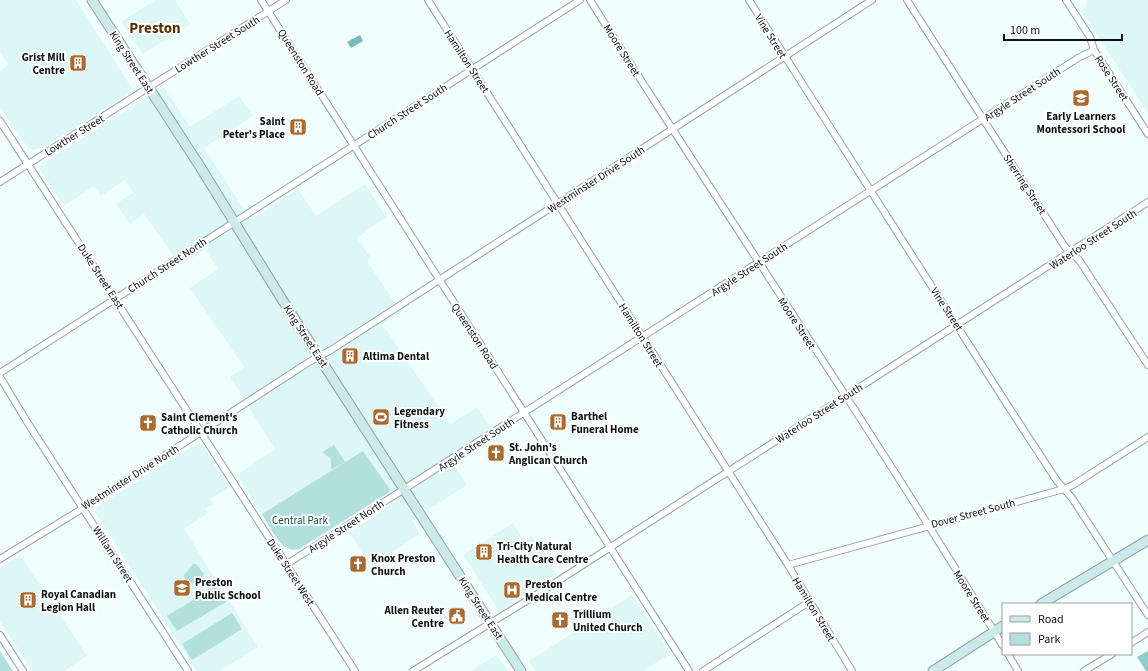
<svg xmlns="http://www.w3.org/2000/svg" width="1148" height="671" font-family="'Source Sans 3',sans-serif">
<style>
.built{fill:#dcf7f6}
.green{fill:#b3dfdd}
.forest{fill:#8fcccb}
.water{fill:#7cb9b8}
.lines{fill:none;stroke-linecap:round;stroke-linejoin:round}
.street-casing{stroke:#93a3a3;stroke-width:8}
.secondary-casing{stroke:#93a3a3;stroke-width:11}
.street{stroke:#fff;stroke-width:6}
.secondary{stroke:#cceaea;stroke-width:9}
.labels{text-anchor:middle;stroke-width:4;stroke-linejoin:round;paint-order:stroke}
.street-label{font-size:11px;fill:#0c1211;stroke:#fff}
.poi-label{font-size:11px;font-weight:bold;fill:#0c1211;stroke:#fff;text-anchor:start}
.park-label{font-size:11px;fill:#184e4d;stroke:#fff}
.district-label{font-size:15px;font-weight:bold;fill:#592f03;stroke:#fff}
</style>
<rect width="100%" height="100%" fill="#f1fefe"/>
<path class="built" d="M0,0H76L133,90L46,146L34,150L28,148L0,107V71L9,65L0,52Z
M155,0H175L190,24L143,54L121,22Z
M1087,0H1148V113L1081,10L1086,7Z
M164,87L190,127L239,96L251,113L253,116L204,148L251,220L298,189L316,216L365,184L386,217L357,238L371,258L367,261L401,312L382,324L450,424L477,407L497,438L454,465L467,485L412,520L420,534L370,566L350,533L397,500L363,452L262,514L237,475L275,449L230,377L244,367L190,288L218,269L205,249L180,265L144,214L130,224L116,204L133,193L125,180L101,196L94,186L64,206L40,170L42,164Z
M198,443L202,445L229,487L210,499L213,504L205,509L208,513L184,529L258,647L219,671H197L95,512L97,507Z
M513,523L524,541L532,536L556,574L499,611L463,555Z
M20,555L87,656L64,671H32L0,621V568Z
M632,595L670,654L643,671H535L529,661Z
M496,655L508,671H471Z"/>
<path class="green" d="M334,445L345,462L331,470V459L322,452Z
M363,451L391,491L299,549C281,555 270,526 262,514Z
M193,564H196L204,574L199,583H186L184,575Z
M216,586L226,602L177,631L167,616Z
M232,613L242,629L192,660L182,644Z
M0,651L13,671H0Z"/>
<path class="forest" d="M1148,651V671H1146L1137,657Z"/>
<path class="water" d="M360,35L363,41L351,48L347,42Z"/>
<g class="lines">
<defs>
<path id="street" d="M261,0L689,671
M428,0L788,565L852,671
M590,0C726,216 871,428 1003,646
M749,0L1010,409L1057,481L1072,498L1148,615
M907,0L1065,247L1079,260L1148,365
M1066,0L1090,37L1094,50L1148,134
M0,121L355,671
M0,182L286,0
M0,373L580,0
M0,377L29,425L188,671
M0,559L90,504L309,362L331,350L872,0
M287,564L1078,58L1094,50
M788,565L1064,489L1073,485L1148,437
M0,635L23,671
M1131,643L1148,632
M1008,654L1018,671
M413,671L536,595L1148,202
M703,671L809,602
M1084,671L1112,654"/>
<path id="secondary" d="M92,0L199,165L283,301L521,671
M1041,604L1148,540
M933,671L1003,626"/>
</defs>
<use href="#street" class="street-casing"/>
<use href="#secondary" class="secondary-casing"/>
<use href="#street" class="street"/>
<use href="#secondary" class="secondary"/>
</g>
<defs>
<symbol id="building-square" viewBox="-11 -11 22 22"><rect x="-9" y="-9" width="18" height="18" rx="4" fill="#a96a31" stroke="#fff"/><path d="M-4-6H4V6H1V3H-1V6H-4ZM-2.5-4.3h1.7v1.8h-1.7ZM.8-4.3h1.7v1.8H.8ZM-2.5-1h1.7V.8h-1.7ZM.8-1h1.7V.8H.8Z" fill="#fff"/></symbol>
<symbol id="school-square" viewBox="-11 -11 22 22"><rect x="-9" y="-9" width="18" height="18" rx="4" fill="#a96a31" stroke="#fff"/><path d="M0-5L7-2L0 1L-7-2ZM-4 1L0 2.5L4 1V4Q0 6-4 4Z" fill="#fff"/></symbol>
<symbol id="stadium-square" viewBox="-11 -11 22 22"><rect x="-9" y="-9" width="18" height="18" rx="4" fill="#a96a31" stroke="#fff"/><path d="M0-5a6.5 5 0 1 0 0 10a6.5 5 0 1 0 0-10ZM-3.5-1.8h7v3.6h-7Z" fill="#fff"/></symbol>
<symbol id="church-square" viewBox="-11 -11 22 22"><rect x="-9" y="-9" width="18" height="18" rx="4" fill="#a96a31" stroke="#fff"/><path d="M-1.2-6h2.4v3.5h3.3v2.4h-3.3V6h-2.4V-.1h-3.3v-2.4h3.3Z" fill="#fff"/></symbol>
<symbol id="hospital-square" viewBox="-11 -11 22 22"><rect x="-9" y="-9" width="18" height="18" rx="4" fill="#a96a31" stroke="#fff"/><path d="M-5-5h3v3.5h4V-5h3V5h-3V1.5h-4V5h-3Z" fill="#fff"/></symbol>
<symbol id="civic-square" viewBox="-11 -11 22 22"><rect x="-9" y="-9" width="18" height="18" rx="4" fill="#a96a31" stroke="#fff"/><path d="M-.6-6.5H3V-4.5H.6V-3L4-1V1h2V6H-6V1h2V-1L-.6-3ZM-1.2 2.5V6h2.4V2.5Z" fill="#fff"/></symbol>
</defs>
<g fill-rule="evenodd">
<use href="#building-square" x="68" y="53" width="20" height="20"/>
<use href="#school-square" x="1071" y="88" width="20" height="20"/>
<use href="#building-square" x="288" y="117" width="20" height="20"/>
<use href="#building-square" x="340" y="346" width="20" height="20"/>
<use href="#stadium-square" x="371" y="407" width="20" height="20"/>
<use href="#building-square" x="548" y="412" width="20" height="20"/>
<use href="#church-square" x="138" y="413" width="20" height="20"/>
<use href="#church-square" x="486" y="443" width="20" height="20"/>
<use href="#building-square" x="474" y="542" width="20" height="20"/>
<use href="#church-square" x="348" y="554" width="20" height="20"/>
<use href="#school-square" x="172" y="578" width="20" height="20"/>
<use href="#hospital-square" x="502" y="580" width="20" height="20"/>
<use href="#building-square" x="18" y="590" width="20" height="20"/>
<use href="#civic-square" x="447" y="606" width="20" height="20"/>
<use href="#church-square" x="550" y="610" width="20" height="20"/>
</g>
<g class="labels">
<g class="street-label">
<text transform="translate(771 36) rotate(58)" y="4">Vine Street</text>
<text transform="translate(217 44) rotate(-32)" y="4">Lowther Street South</text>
<text transform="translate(622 50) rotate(58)" y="4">Moore Street</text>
<text transform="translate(467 61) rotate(57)" y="4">Hamilton Street</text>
<text transform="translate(132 62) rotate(57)" y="4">King Street East</text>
<text transform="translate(301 62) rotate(58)" y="4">Queenston Road</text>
<text transform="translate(1112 78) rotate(57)" y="4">Rose Street</text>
<text transform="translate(1022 94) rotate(-33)" y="4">Argyle Street South</text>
<text transform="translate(407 111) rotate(-33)" y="4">Church Street South</text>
<text transform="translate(74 135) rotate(-32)" y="4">Lowther Street</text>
<text transform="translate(596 179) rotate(-33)" y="4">Westminster Drive South</text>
<text transform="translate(1025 184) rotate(57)" y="4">Sherring Street</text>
<text transform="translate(1093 239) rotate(-33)" y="4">Waterloo Street South</text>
<text transform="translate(167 265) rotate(-33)" y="4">Church Street North</text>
<text transform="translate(749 269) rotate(-33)" y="4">Argyle Street South</text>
<text transform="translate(101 276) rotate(57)" y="4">Duke Street East</text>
<text transform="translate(947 309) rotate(57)" y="4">Vine Street</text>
<text transform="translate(797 323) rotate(57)" y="4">Moore Street</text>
<text transform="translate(641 335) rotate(58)" y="4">Hamilton Street</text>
<text transform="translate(306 336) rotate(57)" y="4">King Street East</text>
<text transform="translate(475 336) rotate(57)" y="4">Queenston Road</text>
<text transform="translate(819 413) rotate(-33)" y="4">Waterloo Street South</text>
<text transform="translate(476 444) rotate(-33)" y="4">Argyle Street South</text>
<text transform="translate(130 477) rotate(-32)" y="4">Westminster Drive North</text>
<text transform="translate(973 513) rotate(-15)" y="4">Dover Street South</text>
<text transform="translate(346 526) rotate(-33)" y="4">Argyle Street North</text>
<text transform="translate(113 554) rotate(57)" y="4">William Street</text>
<text transform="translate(291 572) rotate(57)" y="4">Duke Street West</text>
<text transform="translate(972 596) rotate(58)" y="4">Moore Street</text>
<text transform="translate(481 608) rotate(57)" y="4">King Street East</text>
<text transform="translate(814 609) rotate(59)" y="4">Hamilton Street</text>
</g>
<g class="poi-label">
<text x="65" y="61" text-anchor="end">Grist Mill<tspan x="65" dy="13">Centre</tspan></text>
<text x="1081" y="120" text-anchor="middle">Early Learners<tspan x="1081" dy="13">Montessori School</tspan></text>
<text x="285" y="125" text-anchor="end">Saint<tspan x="285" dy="13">Peter's Place</tspan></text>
<text x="363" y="360">Altima Dental</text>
<text x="394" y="415">Legendary<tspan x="394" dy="13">Fitness</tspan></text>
<text x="571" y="420">Barthel<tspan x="571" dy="13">Funeral Home</tspan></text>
<text x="161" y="421">Saint Clement's<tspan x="161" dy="13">Catholic Church</tspan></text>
<text x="509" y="451">St. John's<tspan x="509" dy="13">Anglican Church</tspan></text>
<text x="497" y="550">Tri-City Natural<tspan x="497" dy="13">Health Care Centre</tspan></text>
<text x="371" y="562">Knox Preston<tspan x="371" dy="13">Church</tspan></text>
<text x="195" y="586">Preston<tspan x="195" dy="13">Public School</tspan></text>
<text x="525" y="588">Preston<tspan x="525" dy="13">Medical Centre</tspan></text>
<text x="41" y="598">Royal Canadian<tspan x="41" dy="13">Legion Hall</tspan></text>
<text x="444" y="614" text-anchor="end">Allen Reuter<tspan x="444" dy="13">Centre</tspan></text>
<text x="573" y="618">Trillium<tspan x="573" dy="13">United Church</tspan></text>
</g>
<g class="park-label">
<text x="300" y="524">Central Park</text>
</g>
<g class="district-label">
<text x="155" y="33">Preston</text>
</g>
</g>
<rect x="1002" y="603" width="130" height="52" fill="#ffffff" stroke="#9ea0a0"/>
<rect x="1010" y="616" width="20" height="6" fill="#cceaea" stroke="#9ea0a0"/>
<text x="1038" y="623" font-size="12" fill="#0c1211">Road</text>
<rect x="1010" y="633" width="20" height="12" fill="#b3dfdd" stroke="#9ea0a0"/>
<text x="1038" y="643" font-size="12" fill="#0c1211">Park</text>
<path d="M1004 34v6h118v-6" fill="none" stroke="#0c1211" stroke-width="2"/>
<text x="1010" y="34" font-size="12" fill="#0c1211" stroke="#ffffff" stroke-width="3" paint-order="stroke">100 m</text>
</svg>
